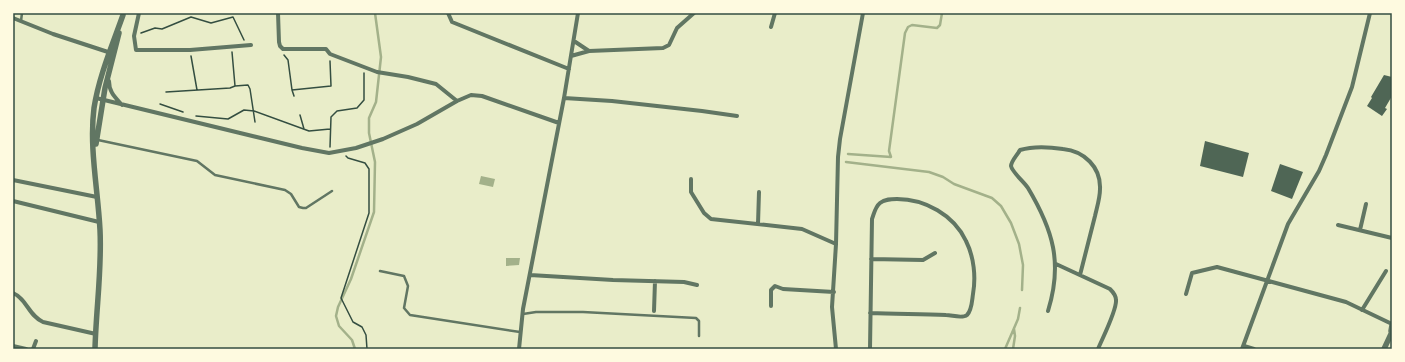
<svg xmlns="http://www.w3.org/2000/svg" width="1405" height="362" font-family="'Roboto Condensed',sans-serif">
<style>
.water{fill:#a3b18a}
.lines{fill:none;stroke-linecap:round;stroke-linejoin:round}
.stream{stroke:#a3b18a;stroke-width:2.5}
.building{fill:#4f6655}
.path{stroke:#344e41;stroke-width:1.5}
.service{stroke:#617663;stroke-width:2.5}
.minor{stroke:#617663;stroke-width:4}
.tertiary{stroke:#617663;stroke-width:5.5}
.neatline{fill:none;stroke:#344e41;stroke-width:1.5}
</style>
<rect width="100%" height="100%" fill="#e9edc9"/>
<path class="water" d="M481,176L495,179L493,187L479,184Z
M506,258H520L519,265L506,266Z"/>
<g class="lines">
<path class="stream" d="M848,154L891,157L889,151L905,33L908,27L912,25L937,28L940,25L942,13
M846,162L929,172L943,177L954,184L992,198L1001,206L1011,223L1019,244L1023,265L1022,290
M355,349L352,340L339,326L336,316L338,307L351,279L374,212L375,162L369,133V118L376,102L381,57L375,13
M1005,349L1018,319L1020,308
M1013,349L1015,336L1014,329"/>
</g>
<path class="building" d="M1384,75L1392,77L1391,79L1392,80V96L1385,108L1387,109L1382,116L1367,106L1372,98L1371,97Z
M1205,141L1249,153L1243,177L1200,166Z
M1280,164L1303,172L1292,199L1271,191Z"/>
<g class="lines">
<path class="path" d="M141,33L155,28L162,29L191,17L211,23L233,17L244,40
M232,52L235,86
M284,55L288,60L292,90L331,86L330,61
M191,56L197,90
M292,90L294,96
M166,92L230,88L235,86L248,85L250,89L255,122
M160,104L183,112
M300,115L304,129
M196,116L228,119L244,110L254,111L309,131L330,129
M330,147L331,117L337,111L357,108L364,100V73
M346,156L348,158L365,163L369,169V213L341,298L353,322L362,327L366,335L367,349"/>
<path class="service" d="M21,21L22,13
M98,140L197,161L215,175L285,190L291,194L299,207L303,208H306L332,191
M380,271L404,276L408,286L404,308L410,315L520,332
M523,314L536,312H583L696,318L699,321V336"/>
<path class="minor" d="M139,13L134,36L136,50H190L251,45
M278,13L279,42L280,46L283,49H326L330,54L377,72L408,77L436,84L457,101
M448,13L452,22L569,69
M13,18L53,34L111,53
M771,27L775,13
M589,51L663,48L669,45L677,28L694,13
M571,56L589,51L574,41
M109,81C109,92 115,97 122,105
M96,98L302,148L329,153L356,148L383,139L417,124L457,101L471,95L482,96L559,123
M564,98L612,101L702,111L737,116
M691,179V192L704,213L711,219L802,229L836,244
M13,180L97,197
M13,201L99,222
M758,224L759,192
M1338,225L1392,238
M1360,230L1366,204
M871,259L923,260L935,253
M1056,264L1110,289C1113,292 1116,296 1116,300C1117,310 1102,339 1098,349
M530,275L613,280L684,282L697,285
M13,293C27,299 28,315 43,322L96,334
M1186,294L1192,273L1217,267L1346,302L1392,324
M771,306V290L775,286L783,289L834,292
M1362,310L1386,271
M654,311L655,281
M1048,311C1063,263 1053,230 1028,188C1025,183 1012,172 1011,166C1011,161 1018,154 1020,150C1033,146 1050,147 1063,149C1084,151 1101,167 1100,189C1100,198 1097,207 1095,216C1090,236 1085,255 1080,275
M13,346L26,349
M1244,346L1254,349
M33,349L36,341
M519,349L523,309L564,98L578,13
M836,349L832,307L836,244L838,157L840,139L863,13
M870,349L872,219C874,214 875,207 880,203C885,199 891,199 897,199C925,199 954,215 966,241C974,257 976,277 973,294C972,300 972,310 967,315C962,319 952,315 946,315C921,314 896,314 870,313
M1242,349L1288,224L1319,171L1326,155L1352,87L1370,13"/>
<path class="tertiary" d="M96,144L105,88L119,33
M1392,325L1391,331L1392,336
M95,349C96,309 102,270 100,230C98,190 89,148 94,108C99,76 112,46 123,15
M1384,349L1391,334"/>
</g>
<rect width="1405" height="362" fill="none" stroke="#fefae0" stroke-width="28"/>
<rect x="14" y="14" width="1377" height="334" class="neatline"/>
</svg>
